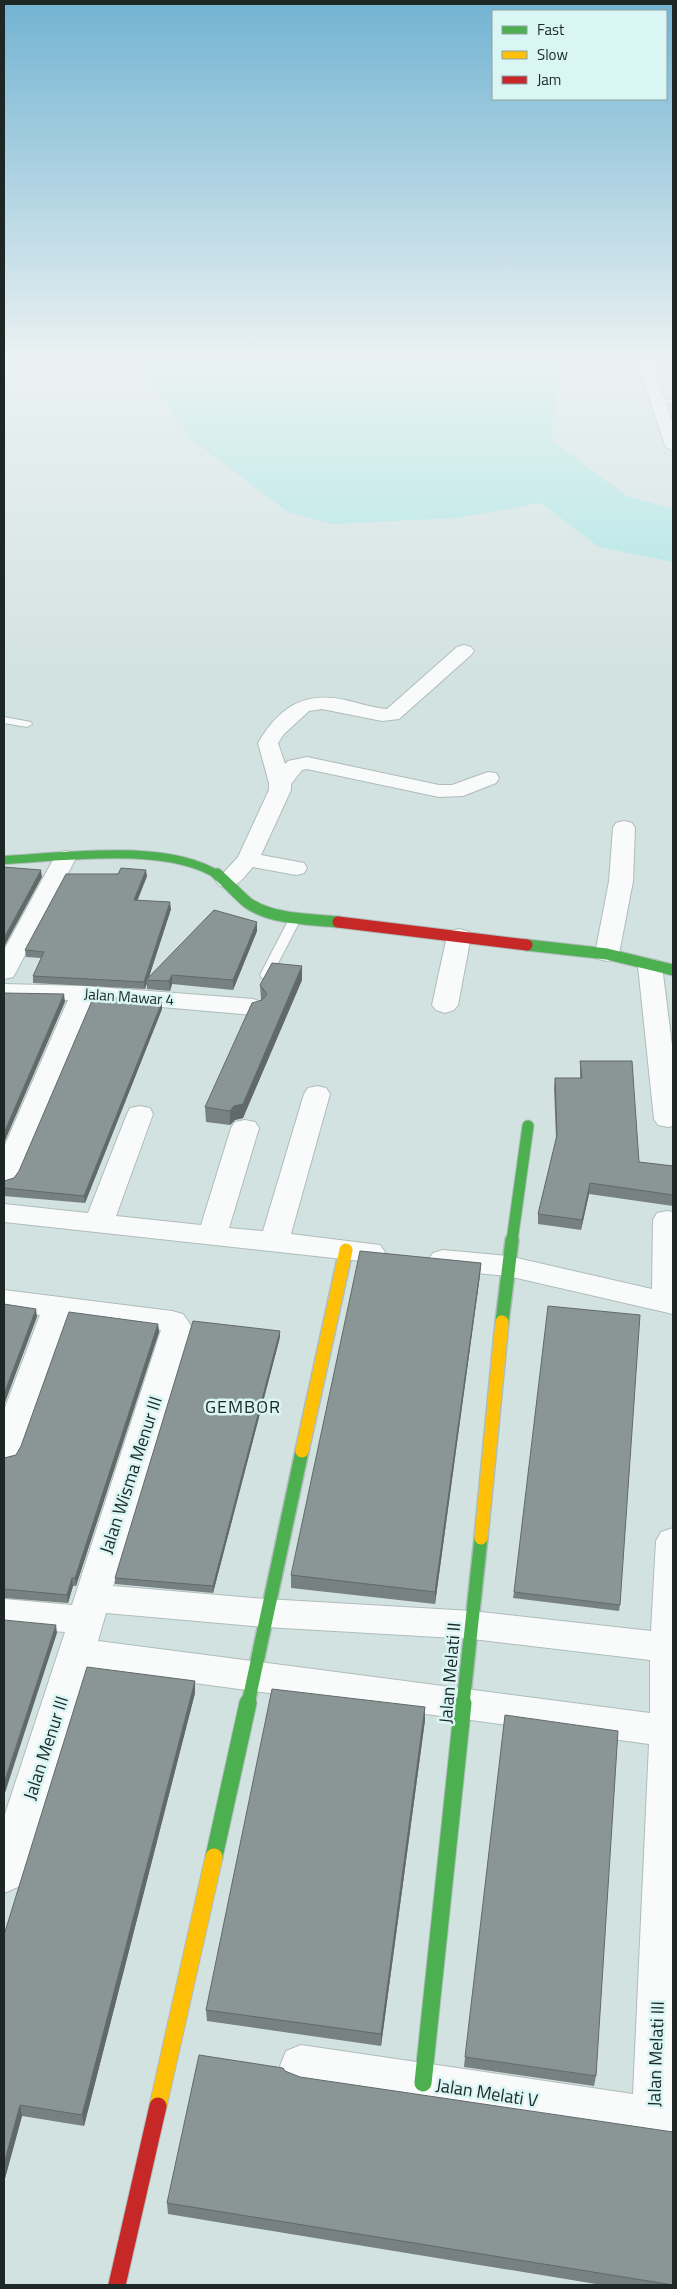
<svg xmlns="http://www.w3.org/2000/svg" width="677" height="2289" font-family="'Titillium Web',sans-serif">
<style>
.green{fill:#a5e4e3}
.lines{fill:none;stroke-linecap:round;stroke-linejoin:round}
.lane-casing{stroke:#afbcba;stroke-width:2}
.street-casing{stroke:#afbcba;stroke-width:2}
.fast-far3-casing{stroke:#afbcba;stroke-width:10}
.fast-far2-casing{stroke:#afbcba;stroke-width:13}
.fast-far1-casing{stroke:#afbcba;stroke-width:16}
.fast-casing{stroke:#afbcba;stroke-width:19}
.slow-far1-casing{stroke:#afbcba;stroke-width:16}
.slow-casing{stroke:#afbcba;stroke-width:19}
.jam-far1-casing{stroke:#afbcba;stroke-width:13}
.jam-casing{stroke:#afbcba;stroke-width:19}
.lane{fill:#f8fbfa;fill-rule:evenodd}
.street{fill:#f8fbfa;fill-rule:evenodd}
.fast-far3{stroke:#4caf50;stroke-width:8}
.fast-far2{stroke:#4caf50;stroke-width:11}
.fast-far1{stroke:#4caf50;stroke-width:13}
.fast{stroke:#4caf50;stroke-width:17}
.slow-far1{stroke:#ffc107;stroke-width:13}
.slow{stroke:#ffc107;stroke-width:17}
.jam-far1{stroke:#c62828;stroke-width:11}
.jam{stroke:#c62828;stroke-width:17}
.wall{fill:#778181}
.shaded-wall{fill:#616969}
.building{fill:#8a9696;stroke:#616969}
.labels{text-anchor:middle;stroke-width:5;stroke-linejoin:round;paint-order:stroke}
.street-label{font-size:15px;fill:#1c2726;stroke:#d9f5f4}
.quarter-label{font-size:18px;letter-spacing:1px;fill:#1c2726;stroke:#d9f5f4}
.near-street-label{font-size:18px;fill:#1c2726;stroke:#d9f5f4}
</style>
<rect width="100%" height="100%" fill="#d2e2e1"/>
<path class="green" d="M135,357H631L634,363L561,364L551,440L627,496L673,509V562L599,547L541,503L455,518L332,524L288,512L191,439Z"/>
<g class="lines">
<defs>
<path id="lane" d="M673,399V403L659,404L655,402Z
M4,717L31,722L32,724L27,727L4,723Z
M296,913L302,917L272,975L266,979L262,978L260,975L290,917Z"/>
<path id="street" d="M636,357H650L673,423V450L667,448L665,445Z
M464,645L471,647L474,651L471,655L399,719L382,721L322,709L309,711L284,734L278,743L285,764L288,761L307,757L439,785H452L488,772L496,773L499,778L496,783L463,796L439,797L307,769L302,770L291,784V790L261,855L304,863L307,868L304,873L296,875L253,867C243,878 237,890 220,886L216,881L238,857L269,790V783L258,743C279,708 303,691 345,700C359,703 373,708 387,709L457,647Z
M624,821L632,823L635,828L633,881L619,954L616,959L607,961L598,959L595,954L609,881L613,828L616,823Z
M65,851L73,853L76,858L16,972L13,977L4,979V950L54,858L57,853Z
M459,929L467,931L471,936L458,1005L454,1010L445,1013L436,1010L432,1005L447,936L451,931Z
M650,959L659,961L662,966L673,1053V1126L668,1127L658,1125L654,1119L638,966L641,961Z
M4,984L84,986L253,999L262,1002L266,1007L262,1012L253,1015L93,1001L18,1178L14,1184L4,1187V1147L68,1000L4,998Z
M317,1086L326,1088L330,1094L291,1234L380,1245L385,1252L380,1259L370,1262L4,1222V1204L88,1213L127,1114L130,1108L140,1106L150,1108L153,1114L116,1216L201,1225L231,1128L235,1122L245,1120L255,1122L259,1128L229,1228L263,1231L304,1094L308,1088Z
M667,1211L673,1212V1314L508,1276L443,1270L433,1267L428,1260L433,1253L443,1250L508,1256L652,1289L653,1220L657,1213Z
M4,1290L172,1311L183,1314L192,1327L113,1586L266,1599L472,1611L651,1631L656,1541L661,1532L673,1528V2142L301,2087L286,2081L280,2066L286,2051L301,2045L633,2094L649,1744L90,1669L24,1875L18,1887L4,1893V1817L65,1632L4,1627V1599L72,1605L161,1330L69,1318L20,1453L16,1461L4,1465V1410L40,1315L4,1310ZM106,1613L266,1627L472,1639L650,1660V1713L98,1641Z"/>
<path id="fast-far3" d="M4,860C62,857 169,842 219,876"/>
<path id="fast-far2" d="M217,874C228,883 237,894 248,903C273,920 309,919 338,922
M527,945L607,954L673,970
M512,1241L528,1126"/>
<path id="fast-far1" d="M502,1322L512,1240
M248,1704L302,1451
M463,1704L481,1538"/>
<path id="fast" d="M214,1857L248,1703
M423,2083L463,1703"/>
<path id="slow-far1" d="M302,1451L346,1250
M481,1538L502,1322"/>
<path id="slow" d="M158,2106L214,1857"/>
<path id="jam-far1" d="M338,922L527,945"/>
<path id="jam" d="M117,2285L158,2106"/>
</defs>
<use href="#lane" class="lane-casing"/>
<use href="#street" class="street-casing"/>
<use href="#fast-far3" class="fast-far3-casing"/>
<use href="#fast-far2" class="fast-far2-casing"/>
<use href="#fast-far1" class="fast-far1-casing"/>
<use href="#fast" class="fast-casing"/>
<use href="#slow-far1" class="slow-far1-casing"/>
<use href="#slow" class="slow-casing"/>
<use href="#jam-far1" class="jam-far1-casing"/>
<use href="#jam" class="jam-casing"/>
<use href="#lane" class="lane"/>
<use href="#street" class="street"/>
<use href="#fast-far3" class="fast-far3"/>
<use href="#fast-far2" class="fast-far2"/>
<use href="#fast-far1" class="fast-far1"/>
<use href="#fast" class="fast"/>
<use href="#slow-far1" class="slow-far1"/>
<use href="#slow" class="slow"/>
<use href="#jam-far1" class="jam-far1"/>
<use href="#jam" class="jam"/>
</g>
<path class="wall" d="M147,876L137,900L171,909L149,977L257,931L233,990L172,984L170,991L147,989V983L145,989L33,983V976L41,958L26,957L25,950Z
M302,966V980L243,1118L235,1120L230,1125L206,1122L205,1107L261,1000L260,985Z
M162,1009L85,1203L4,1196V1181L14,1178Z
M580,1061L639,1162L673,1166V1206L589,1194L581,1230L538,1224V1214L556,1139L554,1088L555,1078H580Z
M481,1263L480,1275L435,1604L291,1588V1575Z
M158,1324L159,1332L76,1586H73L68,1603L4,1598V1458L16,1455Z
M280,1337L213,1593L115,1584V1578Z
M514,1592L620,1605L619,1611L513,1598Z
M195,1681V1693L84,2126L22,2116L4,2182V1935Z
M425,1707V1720L381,2046L207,2021L206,2010Z
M465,2057L596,2076L594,2086L464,2067Z
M285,2071L673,2285H602L168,2214L167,2203Z"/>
<path class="shaded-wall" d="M41,870L42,877L4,947V938Z
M146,870L147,876L135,907L134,900Z
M170,902L171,909L148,980H146L147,983L145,989L144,982Z
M257,922V931L233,990V980Z
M302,966V980L243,1118L235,1120L230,1125V1111Z
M172,975V984L170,991L169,981Z
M64,994L65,1002L4,1143V1133Z
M162,1002V1009L85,1203L84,1196Z
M590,1183L589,1194L581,1230L582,1220Z
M481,1263L480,1275L435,1604V1592Z
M36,1309L37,1317L4,1405V1394Z
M158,1324L159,1332L76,1586L75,1578Z
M280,1331V1337L213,1593V1586Z
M72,1578L73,1586L68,1603L67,1595Z
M56,1625L57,1633L4,1796V1783Z
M195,1681V1693L84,2126L82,2115Z
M425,1707V1720L381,2046V2034Z
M20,2105L22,2116L4,2182V2164Z"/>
<path class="building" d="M4,867L41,870L4,938Z
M121,868L146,870L134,900L170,902L144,982L33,976L44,952L25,950L66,874H118Z
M214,910L257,922L233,980L172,975L169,981L146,980Z
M272,963L302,966L243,1104L234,1106L230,1111L205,1107L252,1003L262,1000L267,994L260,985Z
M4,993L64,994L4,1133Z
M94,996L162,1002L84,1196L4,1188V1181L14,1178L19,1171Z
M580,1061H632L639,1162L673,1166V1195L590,1183L582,1220L538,1214L557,1135L555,1078H582Z
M360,1251L481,1263L435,1592L291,1575Z
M4,1304L36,1309L4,1394Z
M548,1306L640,1315L620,1605L514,1592Z
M69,1312L158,1324L75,1578H72L67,1595L4,1589V1458L16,1455L21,1446Z
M193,1321L280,1331L213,1586L115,1578Z
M4,1620L56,1625L4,1783Z
M87,1667L195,1681L82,2115L20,2105L4,2164V1935Z
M272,1689L425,1707L381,2034L206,2010Z
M505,1715L618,1731L596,2076L465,2057Z
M199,2055L283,2068L285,2071L300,2077L673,2132V2285L167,2203Z"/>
<linearGradient id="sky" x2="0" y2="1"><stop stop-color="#72b3d2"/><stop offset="0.53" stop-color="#ebf2f2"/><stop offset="1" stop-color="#ebf2f2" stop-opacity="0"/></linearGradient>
<rect width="677" height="678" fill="url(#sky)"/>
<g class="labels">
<g class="street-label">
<text transform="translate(129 997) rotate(4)" y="5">Jalan Mawar 4</text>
</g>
<g class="quarter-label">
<text x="243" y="1413">GEMBOR</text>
</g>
<g class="near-street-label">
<text transform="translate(131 1475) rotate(-72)" y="6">Jalan Wisma Menur III</text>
<text transform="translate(450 1673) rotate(-85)" y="6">Jalan Melati II</text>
<text transform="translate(46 1748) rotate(-72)" y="6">Jalan Menur III</text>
<text transform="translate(656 2054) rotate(-88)" y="6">Jalan Melati III</text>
<text transform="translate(487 2093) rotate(9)" y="6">Jalan Melati V</text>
</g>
</g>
<rect width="677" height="2289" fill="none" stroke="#1c2726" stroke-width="10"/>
<rect x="492" y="10" width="175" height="90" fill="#d9f5f4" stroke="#8da3a2"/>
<rect x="502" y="26" width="25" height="8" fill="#4caf50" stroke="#8da3a2"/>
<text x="537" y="35" font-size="15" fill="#1c2726">Fast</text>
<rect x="502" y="51" width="25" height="8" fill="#ffc107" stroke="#8da3a2"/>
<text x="537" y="60" font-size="15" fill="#1c2726">Slow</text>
<rect x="502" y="76" width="25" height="8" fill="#c62828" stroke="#8da3a2"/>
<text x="537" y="85" font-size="15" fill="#1c2726">Jam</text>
</svg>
